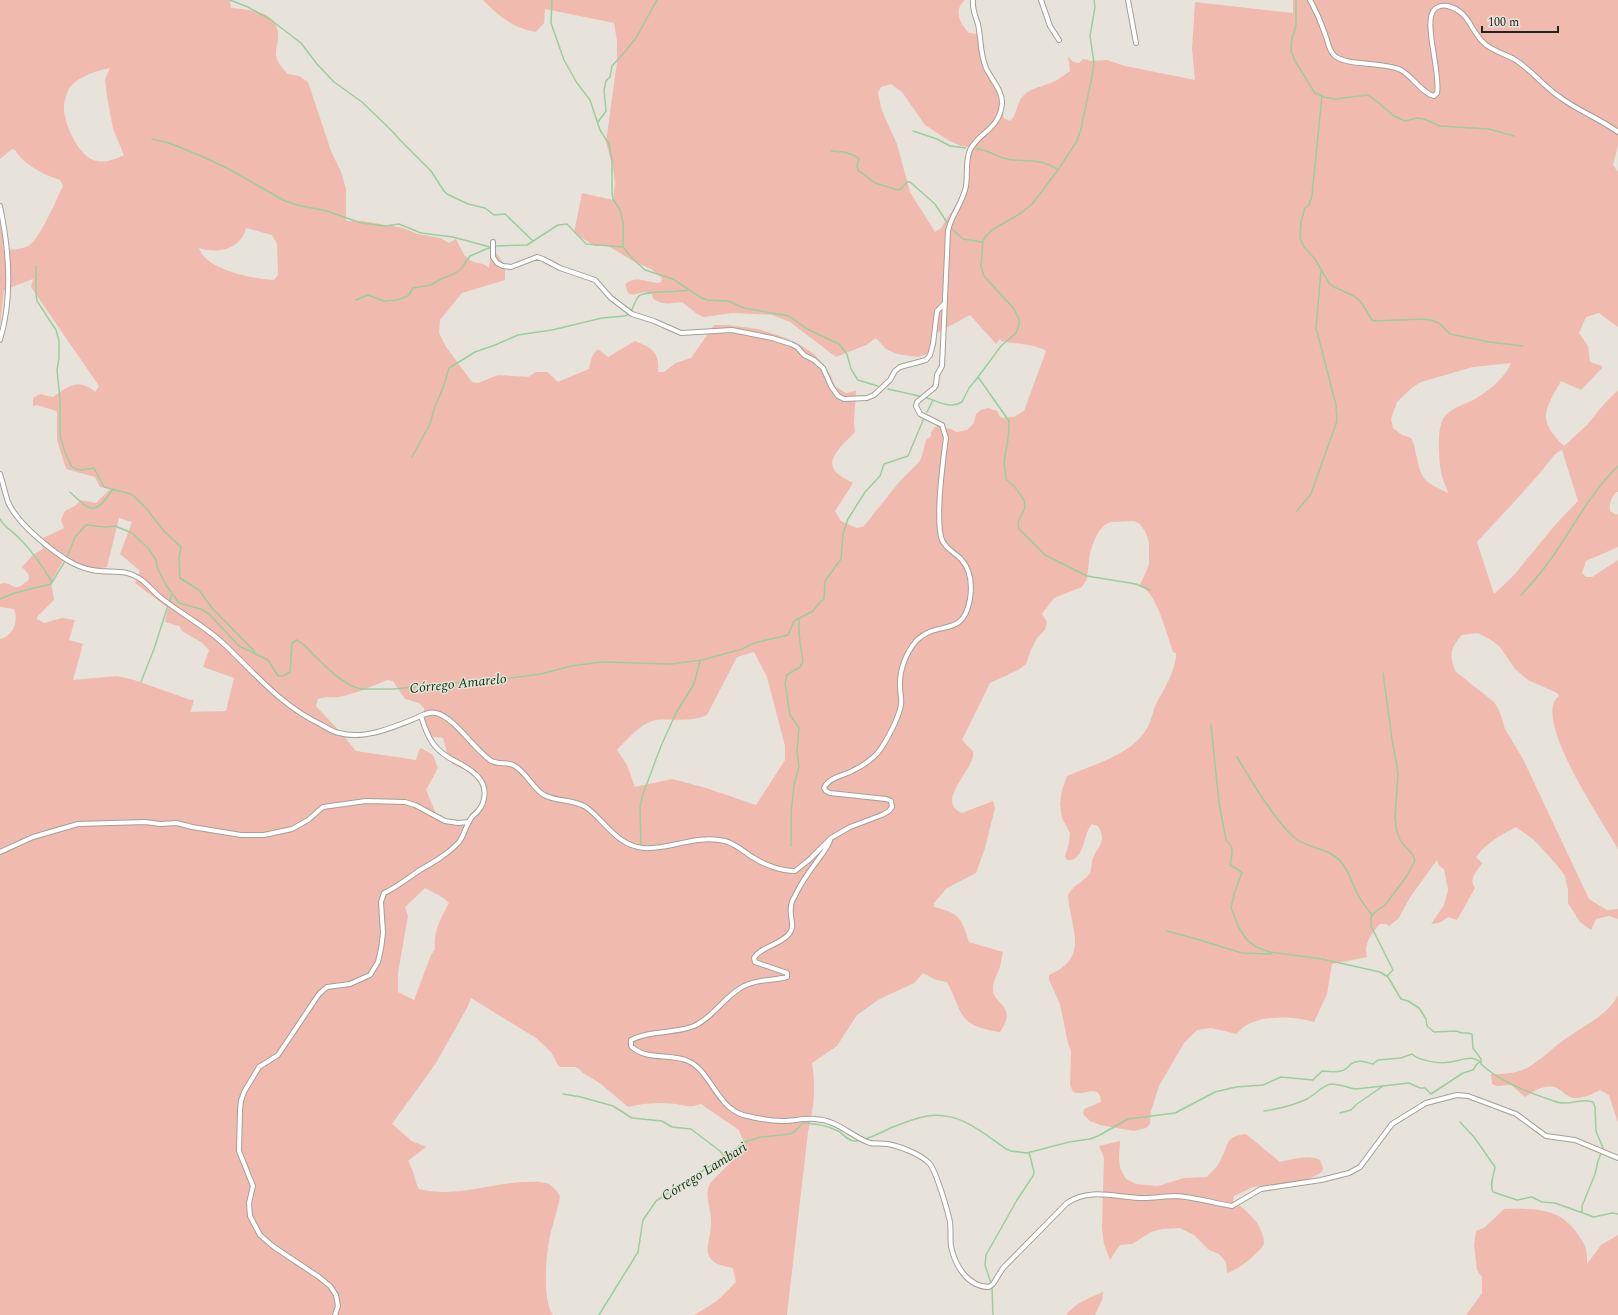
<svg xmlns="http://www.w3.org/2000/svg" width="1618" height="1315" font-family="Spectral,serif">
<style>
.green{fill:#f1baae;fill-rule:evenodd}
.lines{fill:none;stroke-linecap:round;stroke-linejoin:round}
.stream{stroke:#9bce9d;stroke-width:1.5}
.street-casing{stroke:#a3a097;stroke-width:6}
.street{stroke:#fff;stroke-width:4}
.labels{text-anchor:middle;stroke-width:3;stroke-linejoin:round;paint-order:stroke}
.water-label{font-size:14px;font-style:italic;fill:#00390a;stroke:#e7e3da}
</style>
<rect width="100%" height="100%" fill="#e7e3da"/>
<path class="green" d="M0,0H230L231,8C251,10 280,11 278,38C278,45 274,52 277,59C279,65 284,70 288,74L299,76L308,82L331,151L341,172L346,189V221H363L403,228L418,234L440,238L449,243L456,239C461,248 464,259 474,262C481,264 484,263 489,268L492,248L505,265V280L462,293L440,320L439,333L446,347L472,382L478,383L498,375L528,377L536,372H547L558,382L589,369C591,361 591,355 598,349L608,357L635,341C652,348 660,352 658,372H664L676,363L691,358L714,325H728L758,329L786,338L802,346L814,354L822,363L831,376L835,386L846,393L856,391L854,422L855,432C847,442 822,459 837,473C841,477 848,480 853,483L835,511L841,521L857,528L864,526L900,481L917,464L921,459L926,440L931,436V432L936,426L951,429L957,432L967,430L974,423L976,414L981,410L988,408L997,411L1001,418L1014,417L1024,411L1046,351C1035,344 1015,344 1001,341L1000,339L996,344L970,315L935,334L936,346L930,353L919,357L909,356L897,354L886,349L876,338L866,345L836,357L790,322L772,315L733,313L703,317L697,314L682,302C672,303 661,306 653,298L652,294C641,288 637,298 628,293L625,284C636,275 647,282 658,283L661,282L662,278L651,269L633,261L608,246H595L574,233L582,193L613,200L615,183L613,168L606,142L617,62V41L614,23L545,9L544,23L536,32C512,28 500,17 483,0H965C953,10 960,24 969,33L978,34L979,46L997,92L1004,118L1010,121C1018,114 1016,101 1025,94C1032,88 1040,87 1048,84C1057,81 1063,76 1070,71L1068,56L1073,62L1079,63L1083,59L1088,60L1090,61L1107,60L1125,66L1195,80L1192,49L1195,2L1293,13V0H1618V145L1613,165L1618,172V327L1599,313L1586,317L1579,333L1588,346L1590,362L1602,366V368L1581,390L1561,381C1544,411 1537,420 1564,446L1587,425L1604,404L1618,390V492H1616C1611,498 1609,503 1610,511L1616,515L1618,514V547L1586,561L1582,573L1586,577H1592L1618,560V849C1605,825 1530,717 1559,696L1557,693L1528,680L1515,669L1500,647L1491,640L1478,633L1462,635C1451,647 1448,656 1456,672L1494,702L1499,710L1505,729L1523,759L1589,899L1607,910L1618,909V919L1609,916L1596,919L1591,930L1580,922L1568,903V890L1565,876L1556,864L1534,840L1516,827C1501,835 1486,843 1476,857L1482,863C1477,872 1468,878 1475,888L1457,920L1448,917L1439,923L1431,924L1444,905L1448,890L1444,869L1439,866L1437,860L1411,896L1398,919L1389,926L1386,924H1380C1372,933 1363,944 1367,957L1332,964L1327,994L1314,1022C1294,1016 1250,1013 1237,1034L1211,1028L1197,1030L1184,1043L1159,1086L1151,1111L1150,1124L1146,1128L1134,1131L1100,1125L1090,1121L1083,1114L1084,1109L1101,1102C1100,1082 1084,1097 1073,1092L1070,1085L1071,1051L1068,1043L1060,1004L1049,980V975C1091,957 1070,928 1068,895C1074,884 1085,881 1090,873C1092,869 1091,862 1093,858C1099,844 1107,842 1098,826L1092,824C1083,833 1085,862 1067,860L1065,856L1069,843L1070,833L1062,818L1060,804L1062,790L1067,776C1092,765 1131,755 1146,730C1152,721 1152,711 1157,702C1165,687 1174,673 1176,657V653L1173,652C1166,633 1158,595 1140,585L1149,565V543L1146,533L1140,524L1134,521L1111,522L1105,525L1099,531L1094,541L1090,553L1087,579L1082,587L1054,598L1042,614L1047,622L1045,630L1037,638L1031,650L1026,664L1018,670L990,683L962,740L973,751V757C971,762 969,767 966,771C959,784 941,804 962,813L993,801L995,808L985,848L976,873L947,888L934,903V907C959,913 961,917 969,942L1003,952C1002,957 1001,962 1000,967C998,973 993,981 993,988C992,1005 1019,1004 1000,1032C957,1026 964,1014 947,982L936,980L923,973L914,983L878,1000L857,1015L837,1046L812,1063C816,1089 814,1106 808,1132L787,1315H694L717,1301L736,1282L733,1268C694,1262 712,1244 711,1220C711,1209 705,1196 709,1186C712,1179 736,1158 743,1151V1140L739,1130L701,1104C690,1108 687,1106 676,1104C661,1102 643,1103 628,1107L601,1084L583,1073L579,1069L575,1067H561L558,1065L551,1052L536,1038L471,998L467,1008L436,1063L392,1124L412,1141L426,1147L408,1161C414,1170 414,1180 419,1189C454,1198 488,1184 523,1182C530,1182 538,1181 545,1183C552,1184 556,1190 560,1196C558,1210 553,1222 550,1236C546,1253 542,1301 553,1315H0V639C13,637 19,621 14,609L0,607V584C13,579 12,597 29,579V575L22,567L33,555L43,549L41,541L43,538L64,528L61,520L65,511L75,506L81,500L96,503L110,489L100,487L95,477L66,469L57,440V414L56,411L37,405L33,406V398L40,394L53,397C68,386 79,378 95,392L99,386L31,287L33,279L4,290L0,326V223L3,237V250C11,250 22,249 28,246C39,241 57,198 63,186L60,180C44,175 23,164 15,150L12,149L0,159ZM110,68L105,79L107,96L113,129L124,155C115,159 107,163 97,161C79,159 63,122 64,106C64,101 68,89 71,86C79,76 99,70 110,68ZM891,84L902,92L925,125L948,140L961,146L969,147L967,179L961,197L941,228L935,232L910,192L897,144L882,111L878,93L881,87ZM246,228L272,235L277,244L278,275L274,280C253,279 206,270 199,248C217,254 241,250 246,228ZM1511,363C1505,378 1489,391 1475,399C1464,405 1448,408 1442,421C1437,433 1439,459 1441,472C1442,479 1446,486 1448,493C1428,483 1421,482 1417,458C1415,451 1415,445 1411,438L1402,435L1393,428L1391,419L1397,402L1413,387L1421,382L1473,367ZM1562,450L1578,501L1556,524L1514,575L1494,594L1477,542C1499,518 1523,493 1544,468C1549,462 1555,452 1562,450ZM119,518L132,522L120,554L140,571L135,583L168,608L165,622L179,626L182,631L201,642L209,650L203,667L234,678L226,711L190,712L194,701L192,699L191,700L134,680L117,676L73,680L83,644L69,640L75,620L62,618L44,623L37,619V617L54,600L51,582L64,559L78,569L93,570L107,567ZM754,652L767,677L785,746V760L756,805L703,787L672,779L635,787L627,765L617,750C627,740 640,723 656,720C674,718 688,723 707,715L737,657ZM387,680L393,681L405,699L419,703L424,708V723L429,736L443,738L449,760L454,765L471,772L479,783L483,792L482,806L470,818L463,821L445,820L436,814L426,790L438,768L433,755L421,748L419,750L416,760L356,751L343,735L316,706L318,699C326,696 331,698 339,697C354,694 373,686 387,680ZM425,888L442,897L449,903C441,918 433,931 435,949L431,955L414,1000L398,992V973L408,916L405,907Z
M1618,995V1123L1609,1095L1600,1090C1592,1094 1583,1099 1573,1098C1566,1096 1563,1091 1557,1088C1546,1083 1534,1091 1525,1097L1511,1085L1497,1086L1492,1084L1491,1074C1503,1074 1515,1074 1527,1068C1540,1061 1550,1050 1561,1042C1579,1028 1608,1016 1618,995Z
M1246,1134L1280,1162C1293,1159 1308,1154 1320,1160L1323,1168L1322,1172L1307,1180L1253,1187L1234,1196L1233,1201C1248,1211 1264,1225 1264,1244C1258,1254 1238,1270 1227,1273L1226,1262L1219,1254L1209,1250L1194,1235L1180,1228L1163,1229L1151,1232L1132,1244L1120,1245L1110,1260L1104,1244L1102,1228L1104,1158L1099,1146L1120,1141L1119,1158L1120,1168L1126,1179L1136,1184L1158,1186L1184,1178L1207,1177C1212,1171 1218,1167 1221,1159C1230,1143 1224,1137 1246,1134Z
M1504,1209C1529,1209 1555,1206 1573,1228C1578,1234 1583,1241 1586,1249C1587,1254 1587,1260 1587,1264L1601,1245L1618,1235V1315H1466L1482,1293V1277L1477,1270L1474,1245L1476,1231L1484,1228Z
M1103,1292L1102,1300L1095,1315H1066C1075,1303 1089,1298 1103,1292Z"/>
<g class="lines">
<path class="stream" d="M230,0L248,7L271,20L301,43L317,64L334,82L362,102L392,131L400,140L431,171L444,191L447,194L468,204L485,208L494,215L505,214L533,241
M552,0L551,23L564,60L577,83L590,100L600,130L609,144L612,161V193L613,199L620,210L623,222V247
M1296,0V25L1294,33L1292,37L1291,51L1295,61L1315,93L1324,97L1335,99L1368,95L1380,104L1394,116L1405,121L1417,118L1424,119L1440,126L1489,129L1514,136
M1322,96L1312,195L1309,205L1305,208L1301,222L1300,238L1304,247L1315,259L1329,283L1334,287L1354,296L1361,302L1372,320L1375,321L1423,319L1431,320L1439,323L1450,334L1489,342L1523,346
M598,122L606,111L604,90L606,81L610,77L612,66L623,54L636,38L657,0
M913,131L937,139L950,146L966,148
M152,139L169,143L199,155L227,168L285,201L297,205L327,211L361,223L385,226L399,224L421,233L453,237L490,247
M976,149C987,149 993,155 1003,158C1024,164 1038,156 1058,170
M831,151C841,152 852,152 859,159L857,166L858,170L875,183L898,190L902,188L907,182H910L935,204L948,224
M952,229L963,239L982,242
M495,246L527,245L558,225L567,224L586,244L623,247L632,258L645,270L673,279L700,297L707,300L728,301L744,308L789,316L807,329L839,344L847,354L851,369L858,380L878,386
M36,266V294L37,301L56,330L59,341V358L57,370L60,399V436L66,455L72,467L76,469L81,470L94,468L104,487L131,494L135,497L146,508L163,530L181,547L179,559L180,578L199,590L212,608L255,652
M356,300L368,295L384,301L397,300L408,296L413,288L431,285L441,279L454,274L461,269L470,256L491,247
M978,377L1009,421V433L1004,462L1006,479L1015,487L1024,500L1025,508L1018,522L1019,529L1045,555L1087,576L1136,584L1150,590
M888,389L919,396
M927,398C939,402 951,409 962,402L969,388L975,381L1001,346L1016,333L1019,325V319L1014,309L984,276L981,266L983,241L986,236L992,230L1021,213L1032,204L1058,170L1077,141L1081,129L1092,76L1094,63L1090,36L1095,7L1094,0
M927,412L933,400
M412,457L430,424L434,409L443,388L449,368L475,352L495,345L518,335L552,330L602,318L625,316C634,313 633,302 639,296C645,290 677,293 688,290
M70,492C92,513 95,515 113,489
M1296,512L1311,494L1337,421L1336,405L1316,328L1321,271
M0,519C5,528 14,532 20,539C33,552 43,567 52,582
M67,558L75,537L86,525L106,527L115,526L132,533L149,549L156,560L157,567L166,585L179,603L201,609L209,614L239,646L268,660L278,676H283L290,672L292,643L297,640L304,645C317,658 343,687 362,689H394L451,683L487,681L541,674L571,666L601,662L671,664L702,660L742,649L754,643L788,635L794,621L813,611L819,603L824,599L825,581L841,559L843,534L848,519L865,492L880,476L884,464L908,456L924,418
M1521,595C1535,580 1548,565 1559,547C1578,518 1593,491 1618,466
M0,599L14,593L51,584L65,561
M1383,673L1392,739L1398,773L1395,816L1396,828L1400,840L1413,855L1415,861L1406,877L1385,905L1374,913L1371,917V926L1393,970L1387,976
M141,682L154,649L172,593
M1211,725L1219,803L1226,840C1235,847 1232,855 1230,865L1239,870L1242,873L1235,891L1231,908L1239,928L1247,940L1256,947L1270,952L1322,959L1380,972L1388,977L1401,999L1408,1001L1419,1008L1426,1019L1427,1026L1434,1032L1456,1031L1462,1033H1467L1472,1034L1473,1048L1481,1059V1064C1499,1081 1525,1091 1548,1099C1552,1100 1558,1103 1563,1103C1575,1104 1581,1098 1593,1102L1595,1107L1596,1131L1603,1148L1598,1161L1595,1174L1582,1206V1213
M1237,757C1250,779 1276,823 1296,839C1310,849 1330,848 1342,863C1350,873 1352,884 1358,895C1362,902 1367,909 1372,915
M641,846L640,807L643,794L661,746L676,713L694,684L700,661
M791,846V814L794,785L799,766L797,752L799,728L790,715L785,683L787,675L800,667L803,662L799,634V618
M1167,931L1200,940L1242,953L1272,954
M563,1094L581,1097L613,1106L632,1118L662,1121L672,1127L691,1129L720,1151L724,1156
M1264,1111C1278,1109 1294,1105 1307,1099C1315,1095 1323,1085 1331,1084C1340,1084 1348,1088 1356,1089L1409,1083L1420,1088H1425L1431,1094L1463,1073L1473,1070L1477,1064L1480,1062
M1340,1113L1351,1110L1357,1104L1383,1086
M1460,1122L1474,1137L1495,1167C1494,1175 1489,1184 1493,1192L1517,1200L1532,1197L1542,1202L1555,1203L1594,1217L1612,1213L1618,1214
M991,1283L985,1265L986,1255L1017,1200L1033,1176L1034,1172L1029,1152
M992,1287L993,1315
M599,1315L638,1252L643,1220L656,1201L727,1155L744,1142L761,1137L790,1134L794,1132L803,1123C815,1124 827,1125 838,1131C844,1134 848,1142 856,1141C869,1140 881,1132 893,1127C903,1123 916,1118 927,1116C959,1111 982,1132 1006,1149L1011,1151L1027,1153L1069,1142L1090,1139L1098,1136L1128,1119L1175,1113L1215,1092L1236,1087L1263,1085L1281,1077L1313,1080L1322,1071C1329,1071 1334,1073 1341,1071C1346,1070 1348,1067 1351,1064C1358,1059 1365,1062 1373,1064L1378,1060L1401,1058L1412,1054C1419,1061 1440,1064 1450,1062C1460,1061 1472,1054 1480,1062"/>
<defs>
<path id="street" d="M1041,0L1050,26L1059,40
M1128,0L1136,43
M1310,0C1316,11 1321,22 1325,34C1328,41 1328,48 1333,54C1343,67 1384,61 1401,70C1411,75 1424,95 1434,96L1437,93C1441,73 1423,22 1434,10C1437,6 1443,5 1448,6C1470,12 1470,31 1485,44C1493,51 1505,54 1514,59C1532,70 1544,87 1561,98C1579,111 1600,119 1618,132
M0,206C9,249 13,297 0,340
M493,242V257L497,263L503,266L511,267L537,257L543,259L560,268L595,280L611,298L632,314L654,321L681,333L732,330L772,338L791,344L797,347L804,355L814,360L823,368L831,386L838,396L844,399L867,398L874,395L890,380L895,371L900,367L926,360L930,355L933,344L937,311L944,304
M0,474C3,483 5,493 8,502C15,518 36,537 50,548C63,558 76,567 92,570C111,574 125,567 143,581C149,586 154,592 160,597C181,614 207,627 226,646C256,675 283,707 322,725C327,728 333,732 339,733C363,740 392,728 414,719C421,716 428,711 436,713C454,717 474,749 490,760C497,765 506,762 513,765C526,771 532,788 544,795C557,802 573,799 586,807C605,821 617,846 644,848C670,850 695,834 725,841C736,844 744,852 754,858C765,865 781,871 795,871L809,860L831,838L850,827L882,815L889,811L892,807L891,801L886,799L830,793L826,791L824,788C829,777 843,776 852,771C863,766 876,757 882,747C890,734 898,720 901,705C902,699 900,694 900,687C899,671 906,652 917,640C939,619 963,639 970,599C972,586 971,570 961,559C955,553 946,549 942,540C935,521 943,460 946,438L942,425L920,414L916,406L917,402L934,388L936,385L937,375L942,366L948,231C951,215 963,203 966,186C968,174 965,162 970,150C979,132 999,130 1002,104C1003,91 991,79 986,68C980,54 981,38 978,24C975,15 972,9 973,0
M831,838C828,848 823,853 817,861C809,872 800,884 795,896C793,899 791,904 791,907C789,917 796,926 789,934C780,945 760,947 754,958L755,962L787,973V977C772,981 753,979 739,989C723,999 712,1018 694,1026C674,1034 650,1030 631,1040V1046C646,1061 670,1053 688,1061C710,1070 716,1106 743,1115C755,1118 770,1121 782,1121C793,1121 804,1118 815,1119C838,1120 850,1136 870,1143C876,1144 882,1143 888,1144C897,1146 906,1149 914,1153C918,1155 925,1159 929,1163C936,1170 948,1212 950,1222C951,1230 950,1239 951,1246C955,1266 968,1287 989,1287L993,1284L1003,1268L1067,1203C1090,1187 1118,1198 1144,1198C1155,1198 1165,1196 1175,1196C1195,1197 1213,1203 1232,1206L1261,1189L1321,1180L1349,1173L1360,1167L1392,1124L1426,1103L1457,1095L1468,1096L1516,1114L1546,1136L1575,1140L1618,1158
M0,852L33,837L78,824L145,822L160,824L177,823L192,827L241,835H264L292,829L308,820L323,807L366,801L405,802L415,805L445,821L458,823L469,822
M335,1315L338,1306L336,1295L330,1286L319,1277L274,1247L260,1235L250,1216L249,1203L253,1186L239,1151L240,1110L241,1101L244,1092L259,1067L278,1055L319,994L327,987L350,984L370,975L378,962L381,949L383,933L381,902L384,893C397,887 408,878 420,870C434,862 448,854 459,842C465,834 466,824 472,817C473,815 476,814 478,811C486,802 487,787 479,778C474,771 464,766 457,762C434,751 428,739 421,716"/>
</defs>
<use href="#street" class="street-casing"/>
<use href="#street" class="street"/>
</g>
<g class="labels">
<g class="water-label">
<text transform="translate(458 683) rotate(-6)" y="5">Córrego Amarelo</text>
<text transform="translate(704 1171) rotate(-32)" y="5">Córrego Lambari</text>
</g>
</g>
<path d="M1482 26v6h76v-6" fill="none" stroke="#252320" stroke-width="2"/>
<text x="1488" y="26" font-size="12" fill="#252320" stroke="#e7e3da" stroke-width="3" paint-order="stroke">100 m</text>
</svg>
